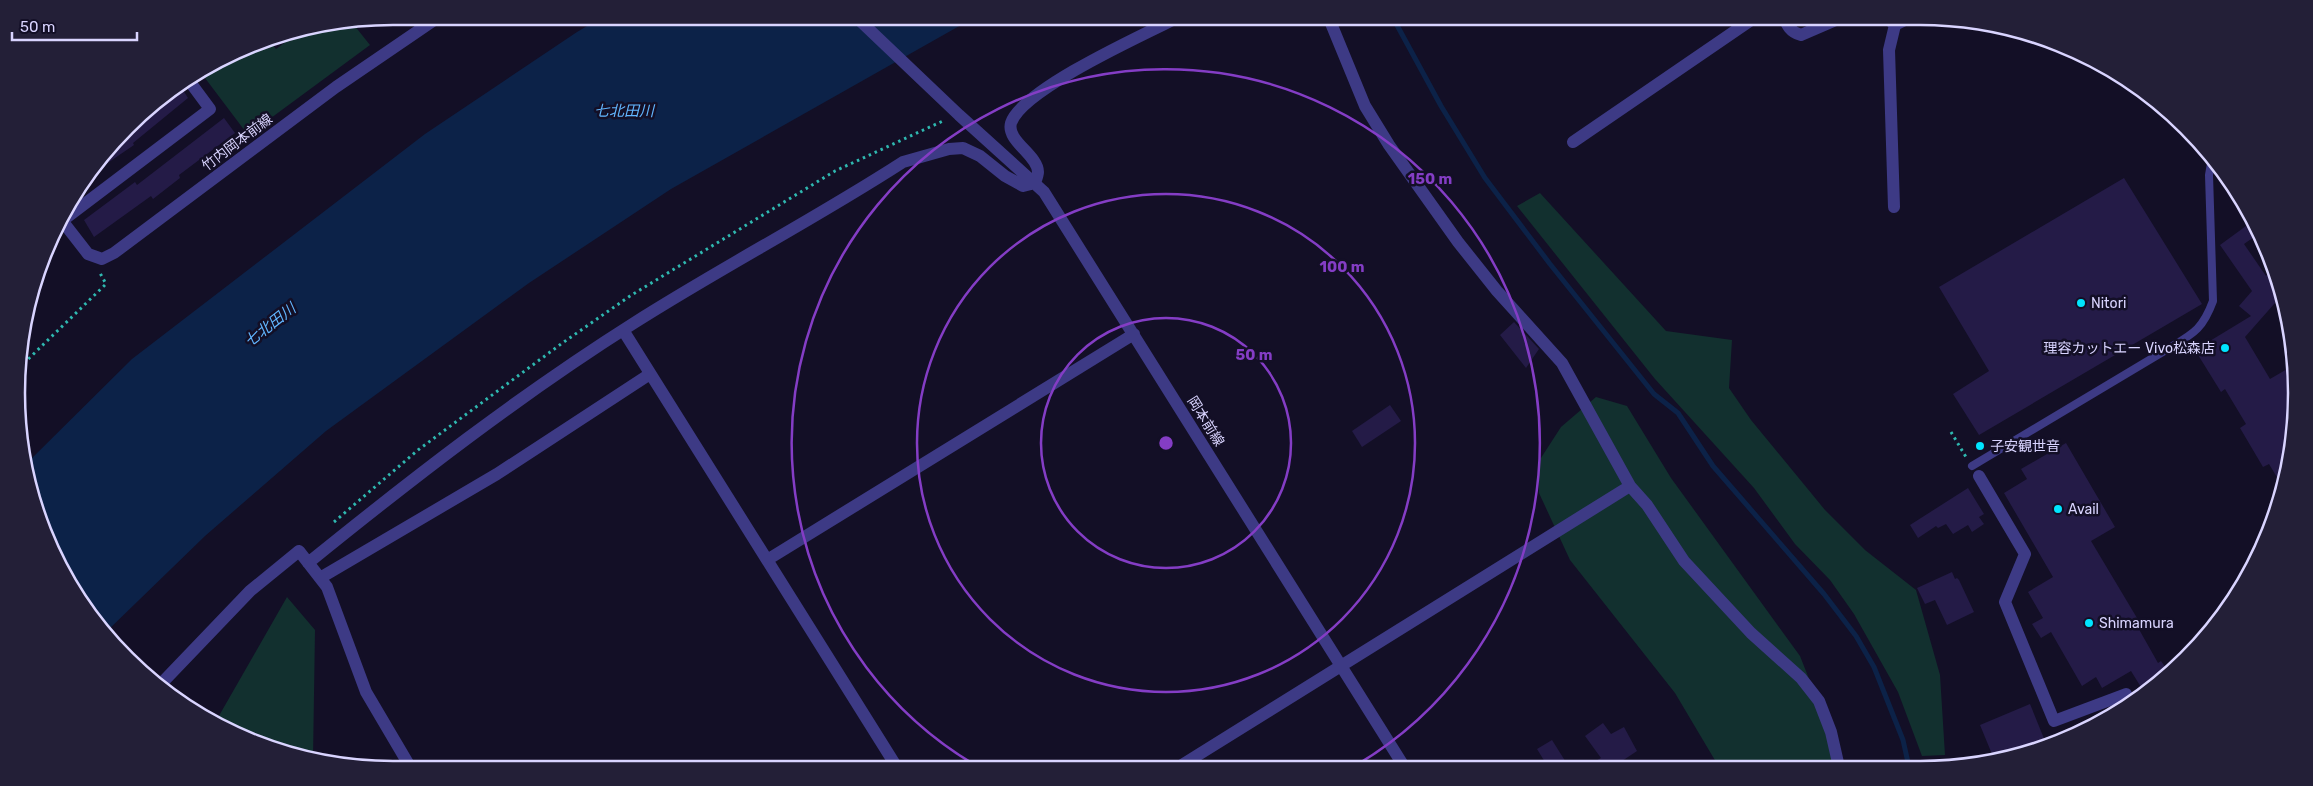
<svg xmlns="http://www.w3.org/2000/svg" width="2313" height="786" font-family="Rubik,'Noto Sans JP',sans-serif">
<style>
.green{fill:#12302f}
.water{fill:#0c2248}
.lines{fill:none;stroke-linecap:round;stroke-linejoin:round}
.stream{stroke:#0c2248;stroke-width:5}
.building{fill:#241b47}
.path{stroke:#2fb8b0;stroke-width:3;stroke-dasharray:2.5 4;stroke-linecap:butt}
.lane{stroke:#3d3a85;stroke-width:8}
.street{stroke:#3d3a85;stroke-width:12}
.ring{fill:none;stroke:#843dc5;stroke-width:2.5}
.poi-dot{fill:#00e5ff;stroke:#130f26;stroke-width:2}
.labels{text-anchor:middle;stroke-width:5;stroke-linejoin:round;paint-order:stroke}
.street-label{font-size:14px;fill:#d9d4ff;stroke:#130f26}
.poi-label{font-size:14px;fill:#d9d4ff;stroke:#130f26;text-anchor:start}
.water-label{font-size:15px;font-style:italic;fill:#62b6ff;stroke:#130f26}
.rim{fill:none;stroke:#d9d4ff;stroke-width:2.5}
.centre{fill:#843dc5;stroke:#130f26;stroke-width:2.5}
.ring-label{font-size:15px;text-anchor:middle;font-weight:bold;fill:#843dc5;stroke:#130f26;stroke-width:5;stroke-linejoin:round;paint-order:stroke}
</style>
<rect width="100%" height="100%" fill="#130f26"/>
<path class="green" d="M350,20L370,45L248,135L202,74L249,45L268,39L276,49C308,26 311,24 350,20Z
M1540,193L1666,331L1732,340L1729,388L1751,420L1825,510L1865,550L1916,590L1940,675L1945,755L1922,756L1898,692L1854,614L1830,580L1795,544L1754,488L1655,379L1517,206Z
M1596,397L1627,406L1671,478L1800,656L1834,742L1839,767H1719L1675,693L1570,560L1539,493V461L1561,427Z
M287,597L315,630L313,759L296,757L216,721Z"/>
<path class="water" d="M604,16H977L671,189L529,283L326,431L205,536L105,633L80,603L29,490L25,465L132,359L425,134L577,32Z"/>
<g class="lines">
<path class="stream" d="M1392,16L1441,106L1485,178L1550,264L1654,394L1678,413L1713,466L1824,594L1856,636L1874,667L1903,740L1909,767"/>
</g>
<path class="building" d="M181,87L188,98L133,143L134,145L93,173L91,169L94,163L144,110Z
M224,118L235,133L179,175L180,178L153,199L151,196L94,237L84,220L135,182L137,185Z
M2124,178L2202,304L1979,435L1953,394L1989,371L1939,287Z
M2246,226L2254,237L2244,244L2266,276L2274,266L2282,295L2245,337L2270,379L2294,365L2296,417L2284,489L2269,464L2263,467L2240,428L2246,424L2225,389L2221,392L2195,350L2251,316L2239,306L2252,291L2220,245Z
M1514,322L1539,349L1526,368L1500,335Z
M1390,405L1401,421L1362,447L1352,431Z
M2066,443L2115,527L2091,541L2137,618L2136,624L2158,663L2161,661L2170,674L2144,692L2131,671L2102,688L2096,677L2082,686L2051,632L2041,638L2032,624L2043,618L2028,592L2053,577L2004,493L2027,479L2021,469Z
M1968,488L1984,514L1979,517L1984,524L1972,532L1968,525L1953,534L1946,524L1938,528L1936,526L1918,538L1910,525Z
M1952,572L1955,579L1957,578L1959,580L1974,612L1947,625L1935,600L1925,604L1917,588Z
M2030,704L2045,741L1994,759L1980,725Z
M1603,723L1611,734L1624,727L1637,751L1613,767H1585L1601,758L1585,736Z
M1552,740L1569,767H1548L1537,749Z"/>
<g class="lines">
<path class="path" d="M19,368L106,284L100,273
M1951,432L1966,457
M334,522L418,450L561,344L630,296L835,171L945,120"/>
<path class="lane" d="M1972,466L2166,350C2192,334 2202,331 2213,301L2209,175L2212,158"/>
<path class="street" d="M855,16L959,115L1044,192L1405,768
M1328,16L1365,106L1389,145L1458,242L1497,291L1562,363L1630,486L1647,505L1684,561L1751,633L1801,678L1819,701L1831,732L1839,767
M1783,16C1787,25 1790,32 1801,35L1845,16
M1885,16L1895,25
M1573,142L1757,16
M1894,207L1889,50L1895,25L1913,16
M60,218L88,254L102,259L114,253L336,87L440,16
M62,221L210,109L190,82
M623,330L898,769
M1979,476L2025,554L2005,602L2054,721L2126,694L2129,702
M767,560L1134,334
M308,563C413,478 520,395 634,323C722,267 815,219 903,162L949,149L963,148L980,156L1005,176L1023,186L1035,183C1036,180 1038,175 1038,172C1038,155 1006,141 1011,123C1022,89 1147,33 1181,16
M320,578L497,474L650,374
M159,686L250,591L299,551L327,587L366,692L412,770
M1177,768L1630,486"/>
</g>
<g class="ring">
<circle cx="1166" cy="443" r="125"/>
<circle cx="1166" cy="443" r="249"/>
<path d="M982 769A374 374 0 1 1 1353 767"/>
</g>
<g class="poi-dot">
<circle cx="2081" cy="303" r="5"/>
<circle cx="2225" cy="348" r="5"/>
<circle cx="1980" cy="446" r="5"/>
<circle cx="2058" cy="509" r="5"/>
<circle cx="2089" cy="623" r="5"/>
</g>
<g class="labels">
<g class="street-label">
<text transform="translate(237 142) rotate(-37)" y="5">竹内岡本前線</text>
<text transform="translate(1206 421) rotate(58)" y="5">岡本前線</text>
</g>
<g class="poi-label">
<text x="2091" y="308">Nitori</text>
<text x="2215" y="353" text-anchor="end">理容カットエー Vivo松森店</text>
<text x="1990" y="451">子安観世音</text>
<text x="2068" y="514">Avail</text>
<text x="2099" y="628">Shimamura</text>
</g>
<g class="water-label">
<text x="624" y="116">七北田川</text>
<text transform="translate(270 325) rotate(-38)" y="5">七北田川</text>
</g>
</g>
<path d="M0 0H2313V786H0ZM393 25H1920A368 368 0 0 1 2288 393V393A368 368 0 0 1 1920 761H393A368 368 0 0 1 25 393V393A368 368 0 0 1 393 25Z" fill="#231f37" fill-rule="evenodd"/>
<path class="rim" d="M393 25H1920A368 368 0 0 1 2288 393V393A368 368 0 0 1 1920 761H393A368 368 0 0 1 25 393V393A368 368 0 0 1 393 25Z"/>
<circle cx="1166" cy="443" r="8" class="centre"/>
<g class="ring-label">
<text x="1430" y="184">150 m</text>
<text x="1342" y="272">100 m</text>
<text x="1254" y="360">50 m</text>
</g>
<path d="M12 32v8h125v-8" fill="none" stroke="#d9d4ff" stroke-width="2.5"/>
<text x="20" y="32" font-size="15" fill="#d9d4ff" stroke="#130f26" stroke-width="4" paint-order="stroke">50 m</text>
</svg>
